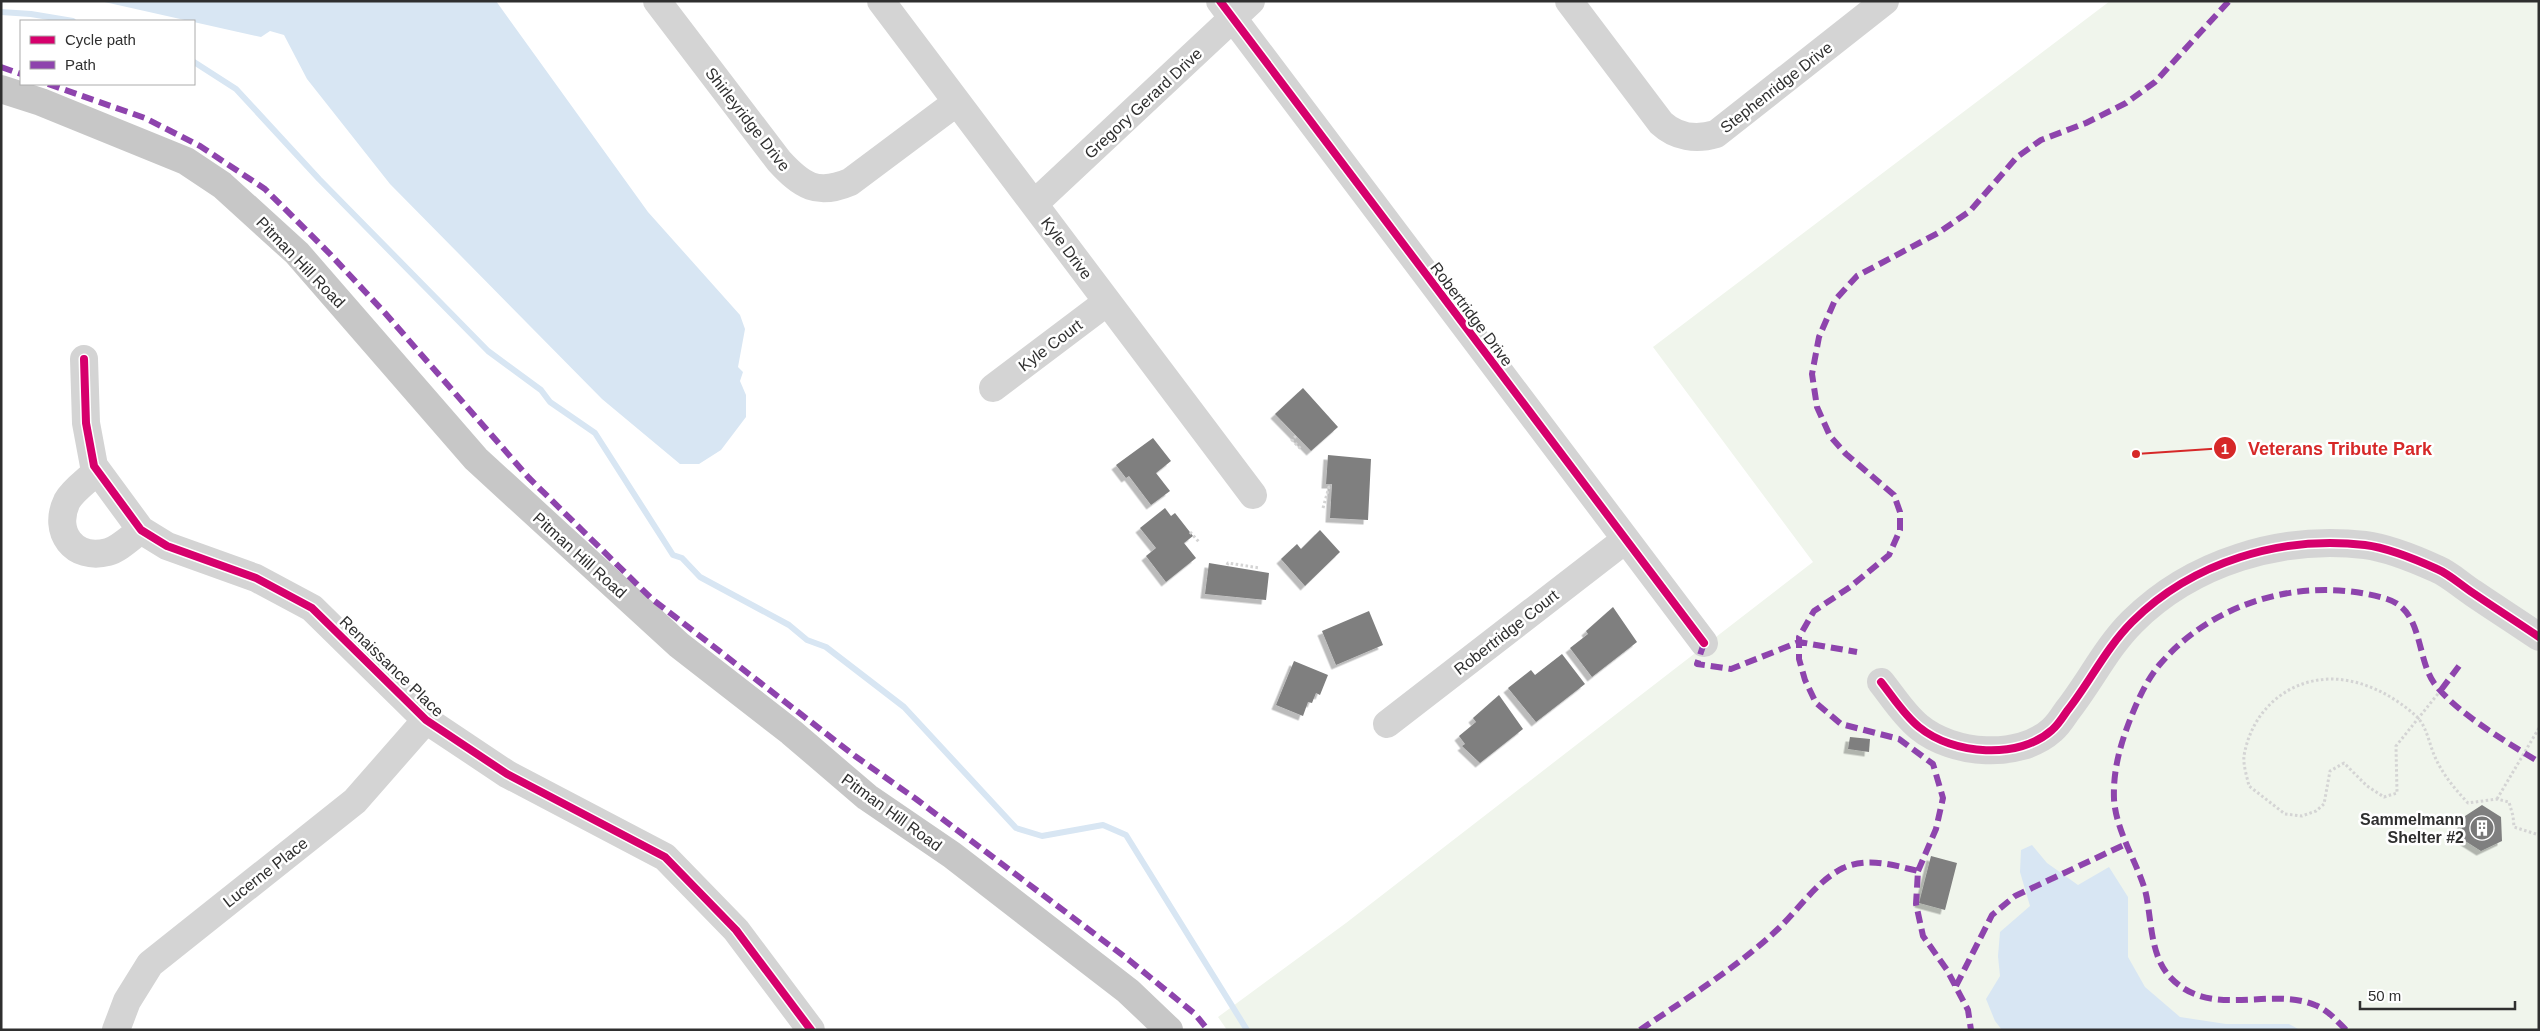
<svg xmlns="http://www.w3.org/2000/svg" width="2540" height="1031" font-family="Helvetica,sans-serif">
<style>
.green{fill:#f0f5ec}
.water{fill:#d8e6f3}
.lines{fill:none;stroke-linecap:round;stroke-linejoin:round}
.stream{stroke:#d8e6f3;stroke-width:6}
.building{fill:#7f7f7f;filter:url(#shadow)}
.path{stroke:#d4d4d4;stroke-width:3;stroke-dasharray:2.5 2.5;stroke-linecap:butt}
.minor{stroke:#d4d4d4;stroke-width:28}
.major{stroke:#c7c7c7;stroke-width:28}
.quiet{stroke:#8e44ad;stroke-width:6;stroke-dasharray:12 6;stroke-linecap:butt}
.cycleway-casing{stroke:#fff;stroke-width:11}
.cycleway{stroke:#d6006c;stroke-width:8}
.labels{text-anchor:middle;stroke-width:5;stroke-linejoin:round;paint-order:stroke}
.street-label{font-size:16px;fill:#2f2f2f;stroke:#fff}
.poi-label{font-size:16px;font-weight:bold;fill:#2f2f2f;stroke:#fff;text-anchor:end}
.leader{fill:none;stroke:#d62828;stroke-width:2}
.callout-dot{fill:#d62828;stroke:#fff;stroke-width:2}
.mark-label{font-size:15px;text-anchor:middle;font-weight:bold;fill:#fff}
.callout-label{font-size:18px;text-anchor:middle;font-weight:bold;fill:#d62828;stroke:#fff;stroke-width:5;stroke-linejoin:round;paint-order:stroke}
</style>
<defs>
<filter id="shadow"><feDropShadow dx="-4.5" dy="4.5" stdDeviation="0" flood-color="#0004"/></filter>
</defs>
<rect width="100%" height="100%" fill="#fff"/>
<path class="green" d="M2110,1H2539V1030H1227L1218,1017L1346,923L1813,562L1653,347Z"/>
<path class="water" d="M100,1H496L648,212L740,315L745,329L738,367L743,372L740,381L746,395V417L721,450L699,464H680L602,399L390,184L307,79L284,35L270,31L261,37Z
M2032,845L2047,863L2078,885L2109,867L2128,897V957L2145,987L2180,1017L2226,1024H2289L2300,1030H2002L1995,1021L1986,999L2000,976L1998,956L2000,932L2030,906L2020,872L2021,850Z"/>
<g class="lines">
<path class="stream" d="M1,12L31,14L73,21
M194,62L236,89L319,179L488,351L541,390L550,402L595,433L673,555L682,558L700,577L789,625L807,640L826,647L904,707L1016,828L1042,836L1103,825L1126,835L1247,1030"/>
</g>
<path class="building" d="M1303,388L1338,427L1311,451L1275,414Z
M1153,438L1171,461L1156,473L1170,491L1151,505L1129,476L1126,478L1116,465Z
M1328,455L1371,459L1368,520L1330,518L1332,484H1326Z
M1165,508L1171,516L1175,513L1193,536L1184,543L1196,558L1166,582L1146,556L1156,548L1140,528Z
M1320,530L1340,552L1305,586L1281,559L1297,544L1301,549Z
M1209,563L1269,573L1266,600L1205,594Z
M1613,607L1637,642L1592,677L1570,648L1588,634L1586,631Z
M1369,611L1383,645L1336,665L1322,631Z
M1562,654L1585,684L1536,722L1508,688L1531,670L1535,675Z
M1294,661L1328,675L1320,695L1316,693L1312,703L1308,702L1303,716L1276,705Z
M1499,695L1523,729L1480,763L1462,746L1465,744L1459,736L1476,722L1473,718Z
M1850,737L1870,739L1869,752L1848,749Z
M2482,805L2501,817L2502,841L2481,851L2462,839V818Z
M1931,856L1957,863L1945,910L1919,903Z"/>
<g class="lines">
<path class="path" d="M1296,436L1292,440L1301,449
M1323,508L1329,487L1332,488
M1190,532L1199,542
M1227,565L1228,563L1260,568
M2441,690L2396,746L2397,793L2384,797L2367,786L2344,763L2330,771L2324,804L2316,811L2302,816L2285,814L2249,786C2247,777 2243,765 2244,756C2251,713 2285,680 2330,679C2362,679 2393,695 2416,716C2427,726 2429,744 2435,757C2443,775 2455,789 2468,803L2497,799L2509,802L2513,816L2514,827L2539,835
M2497,799L2539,728"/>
<path class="minor" d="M657,1L779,161C802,186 817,196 850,182L957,102
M881,1L1253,495
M1220,1L1704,643
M1569,1L1661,123C1676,137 1696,140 1716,134L1885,1
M1034,204L1251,1
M84,359L86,423L94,466L141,530L167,546L256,578L312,608L426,720L507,774L665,857L736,930L811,1030
M993,388L1107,302
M97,471C88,480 73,490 67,501C52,532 74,561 108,552C119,549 131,537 141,530
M1881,682C1893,697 1904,715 1919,727C1953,755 2019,760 2052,730C2058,725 2063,717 2067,711C2090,682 2106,648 2132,622C2192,562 2282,535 2365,545C2388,548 2415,559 2437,569C2449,574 2461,585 2473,593C2495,608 2517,622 2539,637
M1387,724L1625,540
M116,1030L127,1001L150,964L355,801L426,720"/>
<path class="major" d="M1,89L41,102L186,161L222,185L297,253L476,459L679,645L791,732L867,797L952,855L1128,991L1169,1030"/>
<path class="quiet" d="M1,67L21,74
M48,84L145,118L200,146L265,189L330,254L385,313L529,478L652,599L855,756L916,799L1129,960L1195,1014L1208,1030
M1704,643L1697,664L1731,669L1799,642L1857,652
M2441,690L2459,666
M1918,871L1936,829L1943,798L1933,764L1899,739L1841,724L1816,703L1805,680L1799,659V637L1814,611L1850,587L1889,555L1900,530V512L1894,495L1846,454L1830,436L1817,407L1812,374L1819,337L1835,300L1857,276L1938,233L1970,211L2017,157L2041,140L2086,123L2126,103L2155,82L2229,1
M1956,986L1992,915L2015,896L2126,844
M1640,1030C1687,998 1738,967 1779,928C1799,909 1817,881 1843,868C1868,857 1893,865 1918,871L1916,904L1923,936L1947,970L1968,1010L1971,1030
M2346,1030C2336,1020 2328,1010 2315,1005C2269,986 2210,1020 2170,977C2149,954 2152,917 2145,890C2136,860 2116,831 2114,799C2113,773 2119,749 2128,725C2136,704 2146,680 2161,663C2215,600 2308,575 2387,599C2423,610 2416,657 2434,683C2455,712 2508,743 2539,762"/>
<defs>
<path id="cycleway" d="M1220,1L1704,643
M84,359L86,423L94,466L141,530L167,546L256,578L312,608L426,720L507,774L665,857L736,930L811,1030
M1881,682C1893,697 1904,715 1919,727C1953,755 2019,760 2052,730C2058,725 2063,717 2067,711C2090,682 2106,648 2132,622C2192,562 2282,535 2365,545C2388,548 2415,559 2437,569C2449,574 2461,585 2473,593C2495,608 2517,622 2539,637"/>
</defs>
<use href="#cycleway" class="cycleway-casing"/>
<use href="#cycleway" class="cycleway"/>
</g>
<defs>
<symbol id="building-disc" viewBox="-11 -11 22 22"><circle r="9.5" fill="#787878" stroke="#fff"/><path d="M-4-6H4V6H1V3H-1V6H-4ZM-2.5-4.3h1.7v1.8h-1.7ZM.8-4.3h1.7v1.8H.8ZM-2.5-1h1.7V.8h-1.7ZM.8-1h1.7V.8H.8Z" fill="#fff"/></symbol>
</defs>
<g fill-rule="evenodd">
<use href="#building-disc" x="2468" y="814" width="28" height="28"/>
</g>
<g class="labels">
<g class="street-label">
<text transform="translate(1776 87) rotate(-38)" y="6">Stephenridge Drive</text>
<text transform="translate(1143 103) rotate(-43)" y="6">Gregory Gerard Drive</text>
<text transform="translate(748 119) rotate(52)" y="6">Shirleyridge Drive</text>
<text transform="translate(1067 248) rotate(53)" y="6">Kyle Drive</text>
<text transform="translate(301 262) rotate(46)" y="6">Pitman Hill Road</text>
<text transform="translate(1472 314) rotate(53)" y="6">Robertridge Drive</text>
<text transform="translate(1050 345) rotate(-37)" y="6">Kyle Court</text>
<text transform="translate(580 555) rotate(42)" y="6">Pitman Hill Road</text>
<text transform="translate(1506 632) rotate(-38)" y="6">Robertridge Court</text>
<text transform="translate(392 666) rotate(44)" y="6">Renaissance Place</text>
<text transform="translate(892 812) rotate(36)" y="6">Pitman Hill Road</text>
<text transform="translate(265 872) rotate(-38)" y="6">Lucerne Place</text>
</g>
<g class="poi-label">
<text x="2464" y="825">Sammelmann<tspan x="2464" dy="18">Shelter #2</tspan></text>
</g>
</g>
<path class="leader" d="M2136 454L2225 448"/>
<g class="callout-dot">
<circle cx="2136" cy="454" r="5"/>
<circle cx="2225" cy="448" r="12"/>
</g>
<g class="mark-label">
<text x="2225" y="454">1</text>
</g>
<g class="callout-label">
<text x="2340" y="455">Veterans Tribute Park</text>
</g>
<rect width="2540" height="1031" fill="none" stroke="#2f2f2f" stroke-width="5"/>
<rect x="20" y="20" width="175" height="65" fill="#ffffff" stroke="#acacac"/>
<rect x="30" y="36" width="25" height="8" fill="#d6006c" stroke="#acacac"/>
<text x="65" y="45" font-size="15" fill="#2f2f2f">Cycle path</text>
<rect x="30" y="61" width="25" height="8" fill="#8e44ad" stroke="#acacac"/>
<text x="65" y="70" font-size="15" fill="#2f2f2f">Path</text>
<path d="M2360 1001v8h155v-8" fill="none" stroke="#2f2f2f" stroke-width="2.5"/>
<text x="2368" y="1001" font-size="15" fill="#2f2f2f" stroke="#ffffff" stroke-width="4" paint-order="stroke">50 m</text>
</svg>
